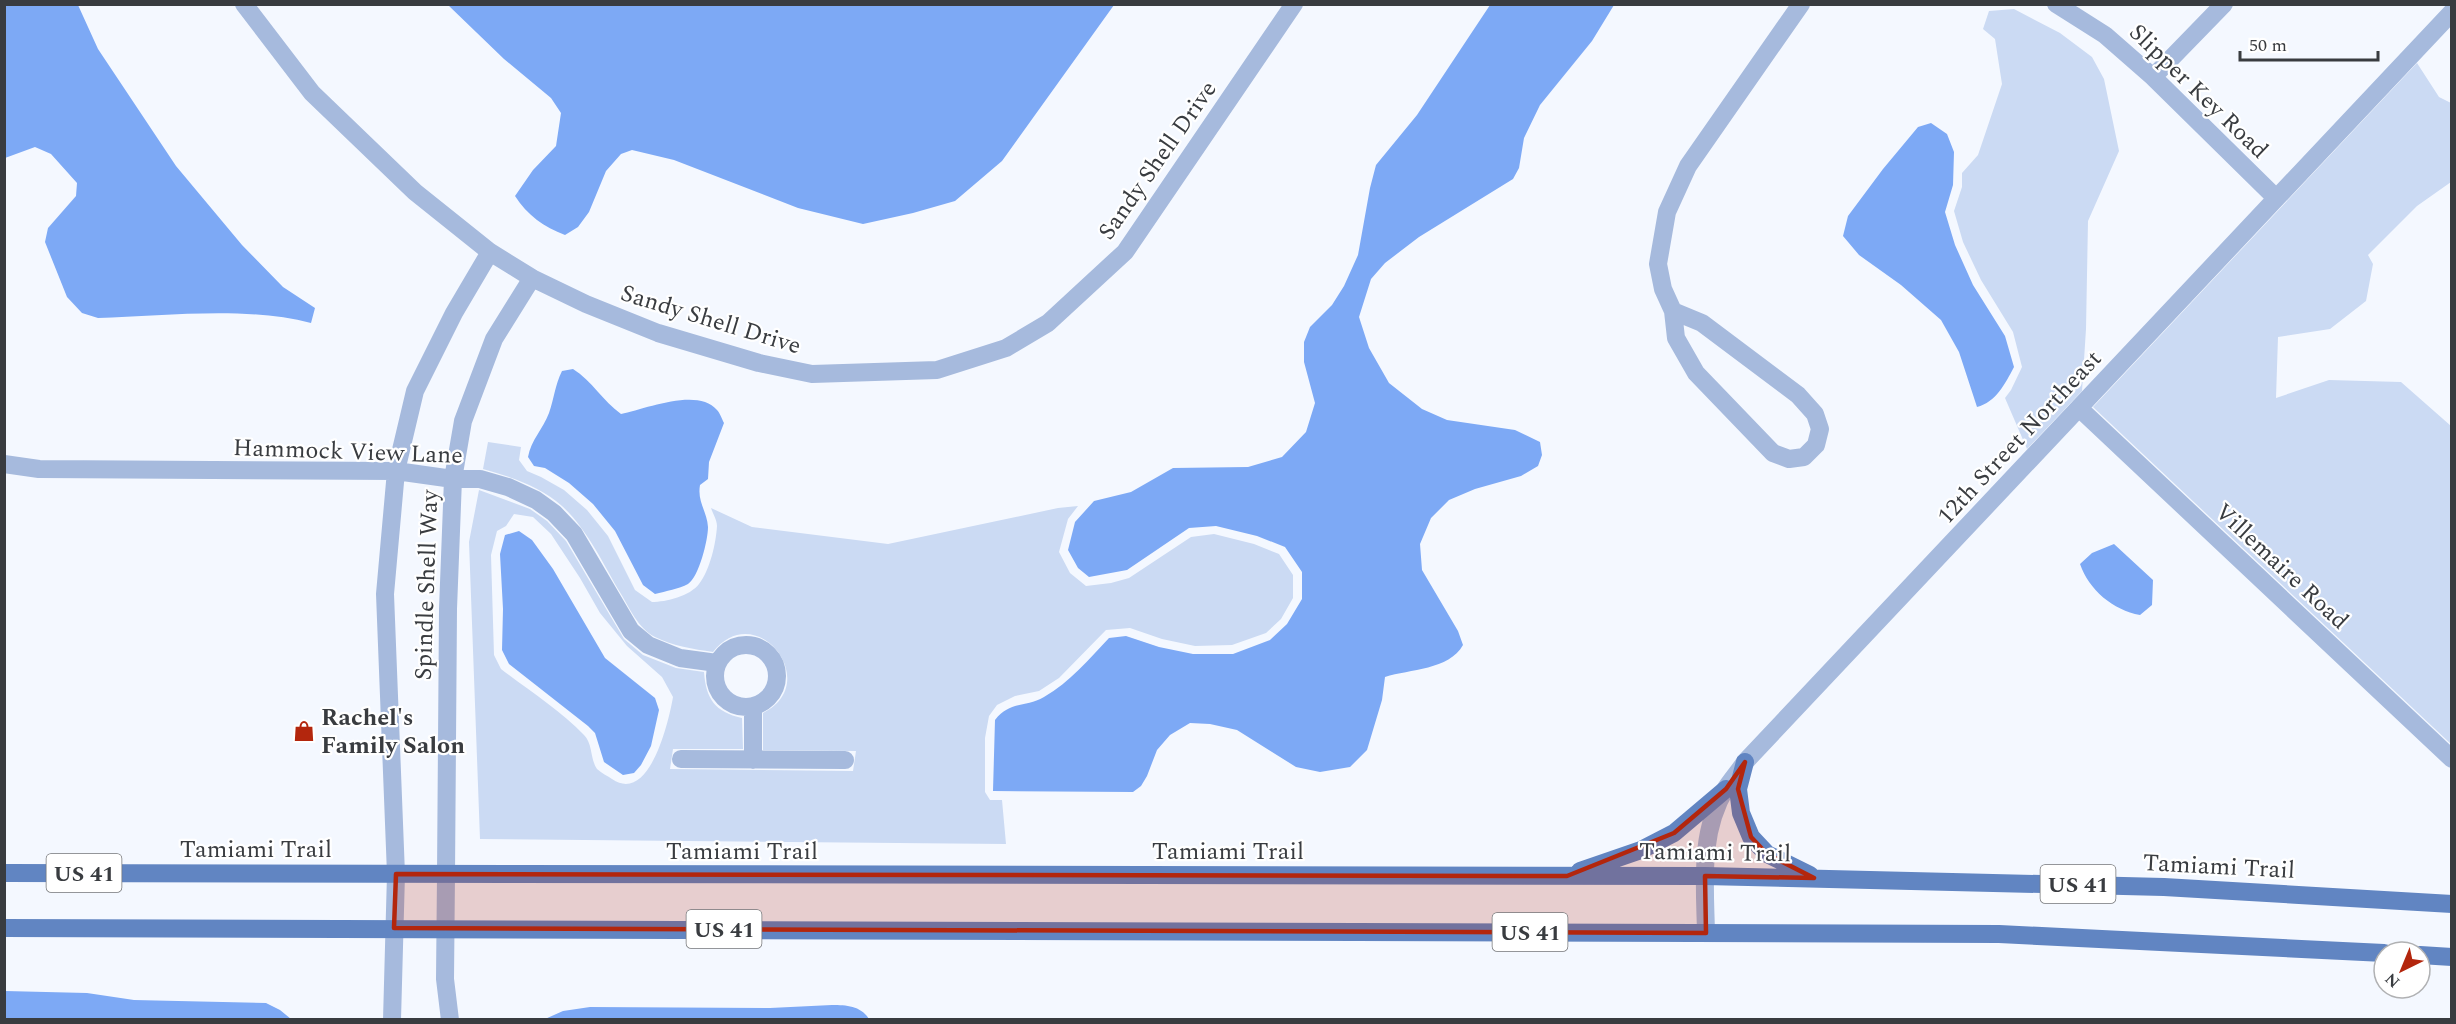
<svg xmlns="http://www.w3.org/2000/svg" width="2456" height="1024" font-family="Spectral,serif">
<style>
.green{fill:#cbdaf3;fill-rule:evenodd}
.water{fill:#7da9f5}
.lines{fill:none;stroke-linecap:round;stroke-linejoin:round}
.minor{stroke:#a6badd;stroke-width:18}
.major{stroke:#6185c2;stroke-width:18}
.marked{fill:#b3260d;fill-opacity:0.2;stroke:#b3260d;stroke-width:4.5;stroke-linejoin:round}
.labels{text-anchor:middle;stroke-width:4.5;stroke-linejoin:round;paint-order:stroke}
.shield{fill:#fff;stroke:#747679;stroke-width:1.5}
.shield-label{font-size:22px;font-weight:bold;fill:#393c40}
.street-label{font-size:24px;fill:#393c40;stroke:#fff}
.poi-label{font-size:24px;font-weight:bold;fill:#393c40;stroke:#fff;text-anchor:start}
</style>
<rect width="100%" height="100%" fill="#f4f8ff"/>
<path class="green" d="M2014,9L2060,33L2092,57L2104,79L2119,151L2088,221L2086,329L2082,391L2027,449L2005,398L2011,390L2022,367L2013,332L1981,280L1963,242L1954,211L1962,187V173L1978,155L2002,84L1995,39L1983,29L1989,11Z
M2417,63L2439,97L2451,103V182L2417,206L2368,255L2373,264L2366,301L2330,329L2278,337L2276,398L2329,380L2401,382L2451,426V744L2093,407Z
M488,442L521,447L519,460L527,471L541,477L564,490L587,510L608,536L635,590L652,602C666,602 690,596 699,584C710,570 716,543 717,526C717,520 713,514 711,508L752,527L888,544L1058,508L1078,506L1068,519L1059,552L1070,573L1086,586L1111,583L1129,578L1191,537L1214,534L1254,544L1279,554L1293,575V598L1281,619L1266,633L1232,645L1195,646L1162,639L1130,628L1106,630L1059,678L1039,691L1015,696L997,705L989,716L985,738V792L990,800H1002L1006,844L480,839L469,542L479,490L530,509L547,521L566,541L624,639L643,655L676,668L704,672C706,699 715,712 742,718L743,749H673L670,769L853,771L856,751L763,750V713C824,683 756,597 713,652C693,649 673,646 655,637C638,628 630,609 621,594C603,564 588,530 562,506C540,486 511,477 483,469ZM514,514L533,517L551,534L580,578L600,613L627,646L662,677L673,697C669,720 650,805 612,779C608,776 601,773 597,769C590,759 593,744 584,735C560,710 528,690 501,669L494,655L491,555L497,531L506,526Z"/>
<path class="water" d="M4,5H78L98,49L176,166L242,245L283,287L315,308L311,323C247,306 164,316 98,318L82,313L67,297L45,242L48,228L76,196L77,183L51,154L35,147L5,158Z
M448,5H1114L1002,161L955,201L913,213L863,224L798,208L674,160L632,150L621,154L606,171L589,212L578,227L565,235C544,227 527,215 515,196L533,170L556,146L561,113L551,98L504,59Z
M1490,5H1614L1592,41L1540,105L1524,138L1519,168L1513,179L1419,237L1385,263L1371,279L1359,317L1369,348L1389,383L1422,409L1447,420L1515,430L1540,442L1542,455L1538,466L1521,476L1475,489L1449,500L1431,518L1420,544L1422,570L1458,631L1463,645C1449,670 1410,669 1385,677L1382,700L1367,750L1350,767L1320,772L1296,767L1237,730L1210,724L1190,723L1170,735L1157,750L1147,776L1141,786L1133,792L993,791L995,720C1011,700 1026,708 1044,697C1070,682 1089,659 1109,638L1126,636L1159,647L1193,654H1233L1270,640L1287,624L1302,599V572L1285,547L1257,536L1216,526L1189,528L1127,570L1089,577L1078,568L1068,550L1075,522L1094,501L1131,492L1173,468L1248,467L1282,457L1306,432L1315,403L1304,362V342L1310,327L1332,305L1344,286L1358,255L1370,188L1376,165L1417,115Z
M1931,123L1947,134L1954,152L1953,185L1945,212L1955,245L1973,285L2005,336L2014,367C2005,384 1996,402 1977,407L1959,352L1941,320L1901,285L1859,255L1843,236L1848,216L1883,169L1918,127Z
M573,369C592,381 603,401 621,414C645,409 698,387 717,410C720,413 722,419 724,423L709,462L708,479L700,485C697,502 707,511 708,527C708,540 699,577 688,584C679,589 666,591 655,594L643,585L615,531L593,504L569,483L545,468L534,466L528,457C531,440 543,429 549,413C554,399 555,385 562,371Z
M519,531L532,540L553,569L605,658L655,698L659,710L651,746L641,765L634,773L623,775L604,762L595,733L588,726L509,664L502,650L503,609L500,554L505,535Z
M2114,544L2153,580L2152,605L2140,615C2113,610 2089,590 2080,564L2092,553Z
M5,991L87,993L134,1000L266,1003L280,1010L291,1019H5Z
M832,1005C847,1005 861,1006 869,1019H545L563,1011L590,1007L770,1008Z"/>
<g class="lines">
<path class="minor" d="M244,4L312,93L415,192L490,252L532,278L586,304L658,333L759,363L812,374L937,370L1006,348L1048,323L1125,252L1294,4
M2056,4L2105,35L2153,77L2275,197
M2153,77L2224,4
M1673,311L1702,323L1798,395L1815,414L1820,429L1816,445L1804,457L1789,459L1773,453L1696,373L1676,338L1673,311L1663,289L1658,264L1667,212L1688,166L1801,4
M2079,408L2452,759
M4,464L39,469L396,471L453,479H480L508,487L536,500L554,513L574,534L631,631L648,645L680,658L717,663
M715 676a31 31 0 1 1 62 0a31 31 0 1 1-62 0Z
M753,707V760
M681,759L845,760
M1706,933C1705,884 1699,832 1726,788C1732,779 1739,771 1745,762L2452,12
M392,1020L396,874L385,594L396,471L415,391L454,313L490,252
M450,1020L445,979L446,875L448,609L453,479L463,421L494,339L532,278"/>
<path class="major" d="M1745,762L1738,789L1741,813L1751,837L1767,854L1810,875
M1580,871L1641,850L1674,833L1726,789
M4,873L1705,876L2164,887L2452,904
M4,928L1999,934L2384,953
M2420,955L2452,957"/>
</g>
<path class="marked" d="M1745,762L1738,789L1751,837L1767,854L1814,878L1705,876L1706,933L394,928L396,874L1567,876L1674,833L1726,789Z"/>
<defs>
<symbol id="shop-bare" viewBox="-9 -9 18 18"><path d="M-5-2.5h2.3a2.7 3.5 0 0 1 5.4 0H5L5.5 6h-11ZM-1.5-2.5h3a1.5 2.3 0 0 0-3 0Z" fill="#b3260d" stroke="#fff" stroke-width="2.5" paint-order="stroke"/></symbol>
</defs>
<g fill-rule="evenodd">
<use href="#shop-bare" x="289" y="716" width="30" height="30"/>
</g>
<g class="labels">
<g class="shield">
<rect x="46.5" y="854" width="75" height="38" rx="4.5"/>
<rect x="2040.5" y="865" width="75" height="38" rx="4.5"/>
<rect x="686.5" y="910" width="75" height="38" rx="4.5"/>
<rect x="1492.5" y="913" width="75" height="38" rx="4.5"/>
</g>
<g class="shield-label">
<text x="84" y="881">US 41</text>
<text x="2078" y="892">US 41</text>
<text x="724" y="937">US 41</text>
<text x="1530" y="940">US 41</text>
</g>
<g class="street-label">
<text transform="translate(2199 91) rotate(44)" y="8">Slipper Key Road</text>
<text transform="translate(1157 160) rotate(-55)" y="8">Sandy Shell Drive</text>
<text transform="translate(711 319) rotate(17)" y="8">Sandy Shell Drive</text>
<text transform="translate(2019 437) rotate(-47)" y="8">12th Street Northeast</text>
<text transform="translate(348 451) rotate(2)" y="8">Hammock View Lane</text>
<text transform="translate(2282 566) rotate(43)" y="8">Villemaire Road</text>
<text transform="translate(426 585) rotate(-88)" y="8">Spindle Shell Way</text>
<text x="256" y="857">Tamiami Trail</text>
<text x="742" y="859">Tamiami Trail</text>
<text x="1228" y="859">Tamiami Trail</text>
<text transform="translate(1715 852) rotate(1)" y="8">Tamiami Trail</text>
<text transform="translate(2219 866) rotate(3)" y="8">Tamiami Trail</text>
</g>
<g class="poi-label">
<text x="321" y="725">Rachel's<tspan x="321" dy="28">Family Salon</tspan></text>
</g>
</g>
<rect width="2456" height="1024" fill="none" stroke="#393c40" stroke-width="12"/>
<g transform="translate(2402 970) rotate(223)"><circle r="28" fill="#ffffff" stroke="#b0b1b3" stroke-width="1.5"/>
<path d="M0-4.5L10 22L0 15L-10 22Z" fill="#b3260d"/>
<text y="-9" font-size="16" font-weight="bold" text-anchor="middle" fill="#393c40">N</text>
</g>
<path d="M2240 51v9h138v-9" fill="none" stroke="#393c40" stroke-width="3"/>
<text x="2249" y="51" font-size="18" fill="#393c40" stroke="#ffffff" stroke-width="4.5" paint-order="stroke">50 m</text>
</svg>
